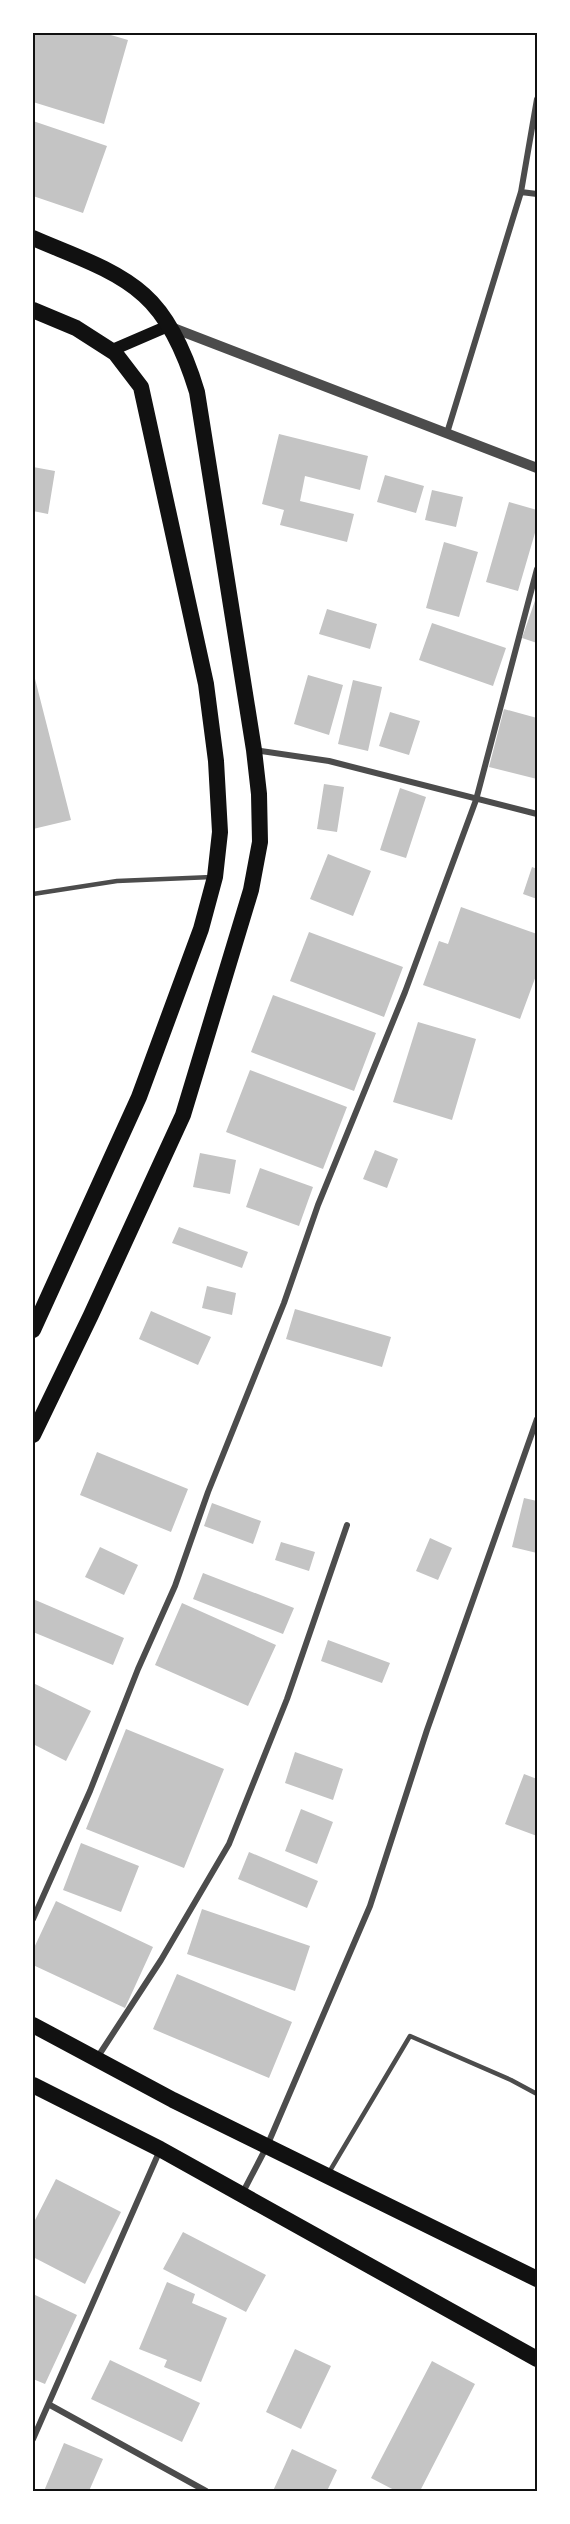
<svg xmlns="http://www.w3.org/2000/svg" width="570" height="2524" font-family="Poppins,sans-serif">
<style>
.building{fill:#c4c4c4}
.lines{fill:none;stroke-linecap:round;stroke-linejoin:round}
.service{stroke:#4c4c4c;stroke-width:4.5}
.minor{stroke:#4c4c4c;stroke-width:6}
.tertiary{stroke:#4c4c4c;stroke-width:10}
.secondary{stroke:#111;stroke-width:12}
.trunk{stroke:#111;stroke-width:16}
.neatline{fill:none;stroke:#111;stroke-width:2}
</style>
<rect width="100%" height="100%" fill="#fff"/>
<path class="building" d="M33,33H104L128,40L104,124L33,102Z
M33,121L107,146L83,213L33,196Z
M279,434L368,456L360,490L305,476L300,501L354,514L347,542L280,525L284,510L262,504Z
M33,467L55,471L48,514L33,511Z
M385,475L424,486L416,513L377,502Z
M432,490L463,497L456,527L425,520Z
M509,502L537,510V526L518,591L486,582Z
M444,542L478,552L459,617L426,608Z
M537,595V643L522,638Z
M327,609L377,624L370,649L319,634Z
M432,623L506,648L493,686L419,660Z
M33,671L71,820L33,829Z
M308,675L343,685L329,735L294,724Z
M353,680L382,687L368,751L338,744Z
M504,709L537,718V779L489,767Z
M390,712L420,721L409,755L379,746Z
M324,784L344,787L337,832L317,829Z
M400,788L426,797L406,858L380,850Z
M328,854L371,871L353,916L310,899Z
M532,867L537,869V899L523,894Z
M461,907L537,934V973L520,1019L423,985L439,941L448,944Z
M309,932L403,967L384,1017L290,981Z
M273,995L376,1033L354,1091L251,1052Z
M418,1022L476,1039L452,1120L393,1102Z
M250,1070L347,1107L323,1169L226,1132Z
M375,1150L398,1159L387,1188L363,1179Z
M200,1153L236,1160L230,1194L193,1187Z
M260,1168L313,1187L299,1226L246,1207Z
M179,1227L248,1252L242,1268L172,1243Z
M207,1286L236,1293L232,1315L202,1308Z
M295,1309L391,1337L382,1367L286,1339Z
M151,1311L211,1337L198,1365L139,1339Z
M97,1452L188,1489L171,1532L80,1495Z
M524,1498L537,1501V1553L512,1547Z
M212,1503L261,1521L253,1544L204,1526Z
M430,1538L452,1548L438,1580L416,1571Z
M281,1542L315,1552L309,1571L275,1560Z
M100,1547L138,1565L124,1595L85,1577Z
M203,1573L294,1608L283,1634L193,1599Z
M33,1599L124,1638L113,1665L33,1632Z
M182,1603L276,1645L248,1706L155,1665Z
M328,1640L390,1663L382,1683L321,1661Z
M33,1683L91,1711L66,1761L33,1744Z
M126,1729L224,1769L184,1868L86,1829Z
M295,1752L343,1769L333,1800L285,1783Z
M524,1774L537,1779V1836L505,1824Z
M301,1809L333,1822L317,1864L285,1851Z
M81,1843L139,1866L121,1912L63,1890Z
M249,1852L318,1881L307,1908L238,1879Z
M56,1901L153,1947L125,2008L33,1965V1950Z
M202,1909L310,1946L295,1991L187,1954Z
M177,1974L292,2022L269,2078L153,2029Z
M56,2179L121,2212L85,2284L33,2257V2224Z
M183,2232L266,2275L246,2312L163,2269Z
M167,2282L195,2294L192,2303L227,2318L201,2382L164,2367L167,2360L139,2349Z
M33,2294L77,2315L45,2384L33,2379Z
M295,2349L331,2366L301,2429L266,2412Z
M110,2360L200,2403L182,2442L91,2399Z
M432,2361L475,2384L420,2491H396L371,2478Z
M64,2443L103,2459L89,2491H44Z
M292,2449L337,2470L327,2491H273Z"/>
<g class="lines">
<path class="service" d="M33,894L117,881L212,877
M328,2174L410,2036L511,2080L537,2094"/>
<path class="minor" d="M521,192L537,194
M447,433L521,192L537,99
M254,750L329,761L537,814
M33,1919L90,1791L138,1669L175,1586L208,1492L284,1303L318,1205L405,992L476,800L537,569
M97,2058L161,1960L229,1844L287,1699L347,1525
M242,2194L267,2146L370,1906L427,1730L537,1419
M50,2405L206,2491
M33,2439L160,2150"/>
<path class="tertiary" d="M168,326L537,468"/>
<path class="secondary" d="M110,351L168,326"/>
<path class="trunk" d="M33,238C69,254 114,268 144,295C170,318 187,359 197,392L254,750L259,794L260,842L251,890L183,1115L91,1315L33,1435
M33,310L76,328L115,353L141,387L206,684L216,761L220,832L215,877L201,929L139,1097L33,1330
M33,2025L173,2100L537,2279
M33,2085L160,2149L537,2359"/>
</g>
<rect width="570" height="2524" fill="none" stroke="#ffffff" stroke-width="69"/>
<rect x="34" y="34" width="502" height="2456" class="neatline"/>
</svg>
